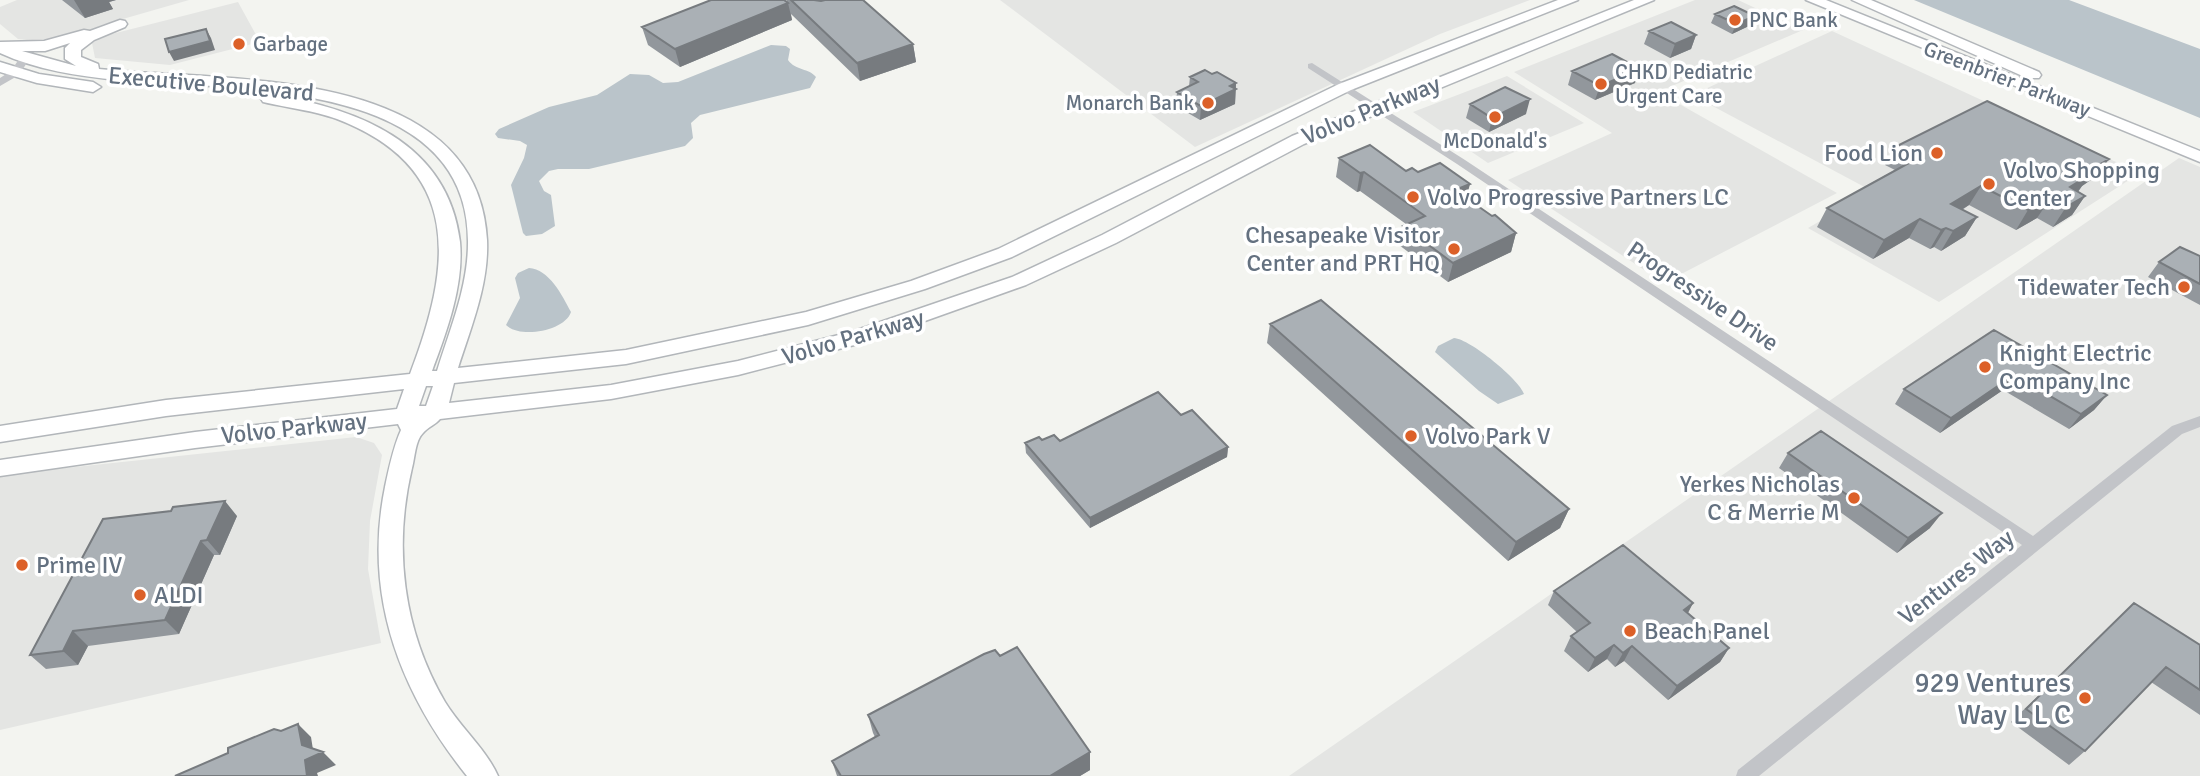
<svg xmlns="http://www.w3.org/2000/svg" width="2200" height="776" font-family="Signika,sans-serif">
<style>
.built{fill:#e4e5e3}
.water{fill:#bac4ca}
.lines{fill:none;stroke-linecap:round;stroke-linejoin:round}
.secondary-casing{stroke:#b2b6ba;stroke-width:3}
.street{fill:#c2c4c8;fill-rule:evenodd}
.secondary{fill:#fff;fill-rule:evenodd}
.wall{fill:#92979c}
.shaded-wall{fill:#777b7f}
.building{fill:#aab0b5;stroke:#777b7f;stroke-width:2}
.poi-dot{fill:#dc6028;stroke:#fff;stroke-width:2.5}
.labels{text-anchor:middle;stroke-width:7;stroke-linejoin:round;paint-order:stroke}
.far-poi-label{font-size:21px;fill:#647180;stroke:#fff;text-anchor:start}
.far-street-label{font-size:21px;fill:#647180;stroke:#fff}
.street-label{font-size:24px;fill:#647180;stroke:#fff}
.poi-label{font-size:24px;fill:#647180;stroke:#fff;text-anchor:start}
.near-poi-label{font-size:28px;fill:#647180;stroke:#fff;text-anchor:end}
</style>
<rect width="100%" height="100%" fill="#f3f4f0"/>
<path class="built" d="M17,0H189L102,25L65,40L57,37L36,41L18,39L0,24V7Z
M1000,0H1530L1440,34L1195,147Z
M1695,0H1738L1803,30L1658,92L1837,193L1664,283L1508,180L1612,133L1514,72Z
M238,2L260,42L170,65L95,58L92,43L108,35Z
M1832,31L2140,173L1939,302L1808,228L1872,191L1692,95Z
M1507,76L1584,123L1488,163L1413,112Z
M2179,158L2200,167V776H1289Z
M356,437L374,443L382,455L370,521L368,569L381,643L0,730V475Z"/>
<path class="water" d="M1914,0H2069L2200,49V118Z
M771,45L786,46L790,49L788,60C796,71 809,68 816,77L810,88L700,115L691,123L693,138L685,146L589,169H558L549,171L539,181L544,191L551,195L555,226L542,234L526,236L523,233L511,185L524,158L527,145L520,141L498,138L495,134L499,129L549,107L597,95L630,74L649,75L663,83L678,82Z
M529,268C549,269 562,295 571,312C565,331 520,339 506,325L520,298L515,278L518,273Z
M1454,338C1470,339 1520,380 1524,394L1498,404L1479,391L1435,352L1438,346Z"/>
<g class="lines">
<defs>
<path id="secondary" d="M1558,0H1578L1351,90L1012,257L925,289L808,325L626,364L454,383L449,403L611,385L738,361L854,331L1012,277L1102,235L1292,136L1634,0H1654L1304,144L1116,243L1026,285L866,342L738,375L611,399L440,419C435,425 428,427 423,433C415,441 415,457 412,468C393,548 403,630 445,702C460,727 486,749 498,776H467C399,691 363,595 385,487C389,468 393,448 401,430L398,424L195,448L0,476V460L195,432L397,409L404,389L166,416L0,442V426L166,400L410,374C451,267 465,168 337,119C313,110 288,108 263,102L261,99L263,96L269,94C355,108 448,141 460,242C464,285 447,331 432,371H437C450,329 468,287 468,243C470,76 229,91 118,80C78,76 37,70 0,53V42L44,41L84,30L90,31L120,20L125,21L127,24L125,27L94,40L81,50V57L98,64L99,69C222,82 478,63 487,240C489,284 471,327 458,368L626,350L806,312L911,281L998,249L1339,84ZM70,43L65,48V59L76,66L22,51H45ZM426,386H433L426,406H419Z
M1806,0H1826L2200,151V162Z
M1852,0H1871L2039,72L2041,75L2039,78H2027Z
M0,62L39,74L93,82L101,87L93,92L37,83L0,72Z"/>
</defs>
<use href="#secondary" class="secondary-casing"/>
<path class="street" d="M25,55L30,58L19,75L0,86V78L11,71L21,56Z
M1312,63L1465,160L2033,536L2172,426L2200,416V427L2182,434L1759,776H1736L1738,770L2022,545L1457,164L1308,68V64Z"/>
<use href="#secondary" class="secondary"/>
</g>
<path class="wall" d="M62,0H116L109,2L113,9L85,18Z
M786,0H814L913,44L916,62L860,81L791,14L792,20L680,67L648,45L642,27L787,1Z
M1715,14L1751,25L1732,34L1711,23Z
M1649,31L1696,35L1691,49L1670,58L1644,44Z
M1572,71L1635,83L1595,100L1568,85Z
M1212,74L1236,83L1235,104L1200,120L1176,106L1177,92L1189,86L1190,77Z
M1470,104L1526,114L1489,132L1466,118Z
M1895,147L2109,159L2095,177L2082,186L2078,192L2085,196L2072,215L2053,227L2037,218L2016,230L1969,205L1962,210L1977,217L1965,236L1941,251L1934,247L1930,249L1909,238L1873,259L1817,227L1827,208L1895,170L1885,165Z
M1339,158L1406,171L1418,172L1466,198L1516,233L1511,252L1448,282L1399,245L1403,226L1406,224L1360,191L1357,192L1336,177Z
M2200,256V305L2148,277L2159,262Z
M1270,324L1569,509L1560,528L1508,561L1267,343Z
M1994,330L2107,395L2094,410L2069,429L2003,390L1940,433L1895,404L1904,389Z
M1181,415L1228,447L1227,457L1090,528L1026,453L1025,443L1042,440L1060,441Z
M1788,453L1930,528L1897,553L1779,468Z
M171,511L237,516L220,555H214L179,634L88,646L78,665L46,669L30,655Z
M1554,591L1693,603L1688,613L1729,648L1720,662L1668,700L1624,661L1615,667L1607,659L1588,672L1564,651L1571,636L1577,632L1548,605Z
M2134,603L2200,645V715L2151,682L2085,751L2069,765L2011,722Z
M1000,656L1090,752V770L1080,776H837L832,761L875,737L873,733L868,715Z"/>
<path class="shaded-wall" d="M74,0H116L109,2L113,9L85,18Z
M788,3L792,20L680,67L675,49Z
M1755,16L1751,25L1732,34L1736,24Z
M206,29L211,38L215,50L174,61L169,52Z
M1696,35L1691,49L1670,58L1675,44Z
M913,44L916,62L860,81L857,63Z
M1640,69L1635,83L1595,100L1600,86Z
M1236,83L1235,104L1200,120L1201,106Z
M1530,99L1526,114L1489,132L1492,118Z
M2109,159L2095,177L2082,186L2076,194L2070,187L2085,173Z
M1364,172L1360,191L1357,192L1360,173Z
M1470,184L1465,203L1455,190Z
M1981,186L1969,205L1939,223L1951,204Z
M2085,196L2072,215L2053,227L2066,207Z
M2050,199L2037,218L2016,230L2028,210Z
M1977,217L1965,236L1941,251L1953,231Z
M1920,219L1909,238L1873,259L1884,240Z
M1946,228L1934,247L1930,249L1941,230Z
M1516,233L1511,252L1448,282L1453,263Z
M2014,375L2003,390L1940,433L1951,418Z
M2107,395L2094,410L2069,429L2081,414Z
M1228,447L1227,457L1090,528V518Z
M225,501L237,516L220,555L207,540Z
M1569,509L1560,528L1508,561L1516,542Z
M1942,513L1930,528L1897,553L1908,538Z
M201,541L214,555L179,634L165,620Z
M1693,603L1685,618L1684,610Z
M73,631L88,646L78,665L63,651Z
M1614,645L1607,659L1588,672L1595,658Z
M1632,646L1624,661L1615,667L1623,653Z
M1729,648L1720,662L1668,700L1677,686Z
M298,724L311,737L314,756L323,752L336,765L317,773L318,776H307Z
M1090,752V770L1080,776H1050Z"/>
<path class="building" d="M711,0H784L788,3L675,49L642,27Z
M791,0H814L821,1L825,0H863L913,44L857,63Z
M1734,6L1755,16L1736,24L1715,14Z
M1671,22L1696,35L1675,44L1649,31Z
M206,29L210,41L169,52L165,39Z
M1612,54L1640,69L1600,86L1572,71Z
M1205,70L1212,74L1217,72L1236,83L1230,86L1236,89L1201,106L1177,92L1198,82L1190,77Z
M1505,87L1530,99L1492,118L1470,104Z
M1987,101L2109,159L2085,173L2089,175L2070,187L2085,196L2066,207L2050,199L2028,210L1981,186L1951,204L1977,217L1953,231L1946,228L1941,230L1920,219L1884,240L1827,208L1918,158L1895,147Z
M1370,145L1406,171L1412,168L1418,172L1440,163L1470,184L1455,190L1492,216L1495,215L1516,233L1453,263L1403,226L1425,216L1364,172L1360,173L1339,158Z
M2180,247L2200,256V284L2159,262Z
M1321,300L1569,509L1516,542L1270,324Z
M1994,330L2107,395L2081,414L2014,375L1951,418L1904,389Z
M1158,392L1181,415L1192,410L1228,447L1090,518L1025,443L1039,437L1042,440L1054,435L1060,441Z
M1821,431L1942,513L1908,538L1788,453Z
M225,501L207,540L201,541L165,620L73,631L63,651L30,655L103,519L171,511L173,507Z
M1623,545L1693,603L1684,610L1729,648L1677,686L1632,646L1623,653L1614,645L1595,658L1571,636L1590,623L1554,591Z
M2134,603L2200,645V690L2166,667L2085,751L2026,709Z
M1017,647L1090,752L1050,776H841L832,761L879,735L868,715L984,654L995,650L1000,656Z
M298,724L302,745L323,752L305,760L307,776H175L228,753V748L274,729L281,731Z"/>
<g class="poi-dot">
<circle cx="1735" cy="20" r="7"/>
<circle cx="239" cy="44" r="7"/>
<circle cx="1601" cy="84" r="7"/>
<circle cx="1208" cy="103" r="7"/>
<circle cx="1495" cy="117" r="7"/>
<circle cx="1937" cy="153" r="7"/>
<circle cx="1989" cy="184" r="7"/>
<circle cx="1413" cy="197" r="7"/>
<circle cx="1454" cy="249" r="7"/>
<circle cx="2184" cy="287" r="7"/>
<circle cx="1985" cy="367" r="7"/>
<circle cx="1411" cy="436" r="7"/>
<circle cx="1854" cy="498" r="7"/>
<circle cx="22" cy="565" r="7"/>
<circle cx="140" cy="595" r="7"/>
<circle cx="1630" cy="631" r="7"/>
<circle cx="2085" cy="698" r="7"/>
</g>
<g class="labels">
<g class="far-poi-label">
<text x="1749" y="27">PNC Bank</text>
<text x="253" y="51">Garbage</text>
<text x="1615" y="79">CHKD Pediatric<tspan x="1615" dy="24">Urgent Care</tspan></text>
<text x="1194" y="110" text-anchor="end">Monarch Bank</text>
<text x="1495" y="148" text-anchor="middle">McDonald's</text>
</g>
<g class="far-street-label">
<text transform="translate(2007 79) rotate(21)" y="7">Greenbrier Parkway</text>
</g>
<g class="street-label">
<text transform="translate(211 84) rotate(5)" y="8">Executive Boulevard</text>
<text transform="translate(1371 110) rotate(-22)" y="8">Volvo Parkway</text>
<text transform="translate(1703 296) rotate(34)" y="8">Progressive Drive</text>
<text transform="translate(853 337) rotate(-16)" y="8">Volvo Parkway</text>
<text transform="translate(294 428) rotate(-6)" y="8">Volvo Parkway</text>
<text transform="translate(1956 577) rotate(-38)" y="8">Ventures Way</text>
</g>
<g class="poi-label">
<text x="1923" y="161" text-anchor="end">Food Lion</text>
<text x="2003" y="178">Volvo Shopping<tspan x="2003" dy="28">Center</tspan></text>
<text x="1427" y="205">Volvo Progressive Partners LC</text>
<text x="1440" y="243" text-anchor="end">Chesapeake Visitor<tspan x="1440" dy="28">Center and PRT HQ</tspan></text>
<text x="2170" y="295" text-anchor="end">Tidewater Tech</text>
<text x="1999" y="361">Knight Electric<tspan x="1999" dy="28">Company Inc</tspan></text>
<text x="1425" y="444">Volvo Park V</text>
<text x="1840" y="492" text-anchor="end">Yerkes Nicholas<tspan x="1840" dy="28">C &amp; Merrie M</tspan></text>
<text x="36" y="573">Prime IV</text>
<text x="154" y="603">ALDI</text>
<text x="1644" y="639">Beach Panel</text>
</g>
<g class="near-poi-label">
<text x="2071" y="692">929 Ventures<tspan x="2071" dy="32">Way L L C</tspan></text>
</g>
</g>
</svg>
